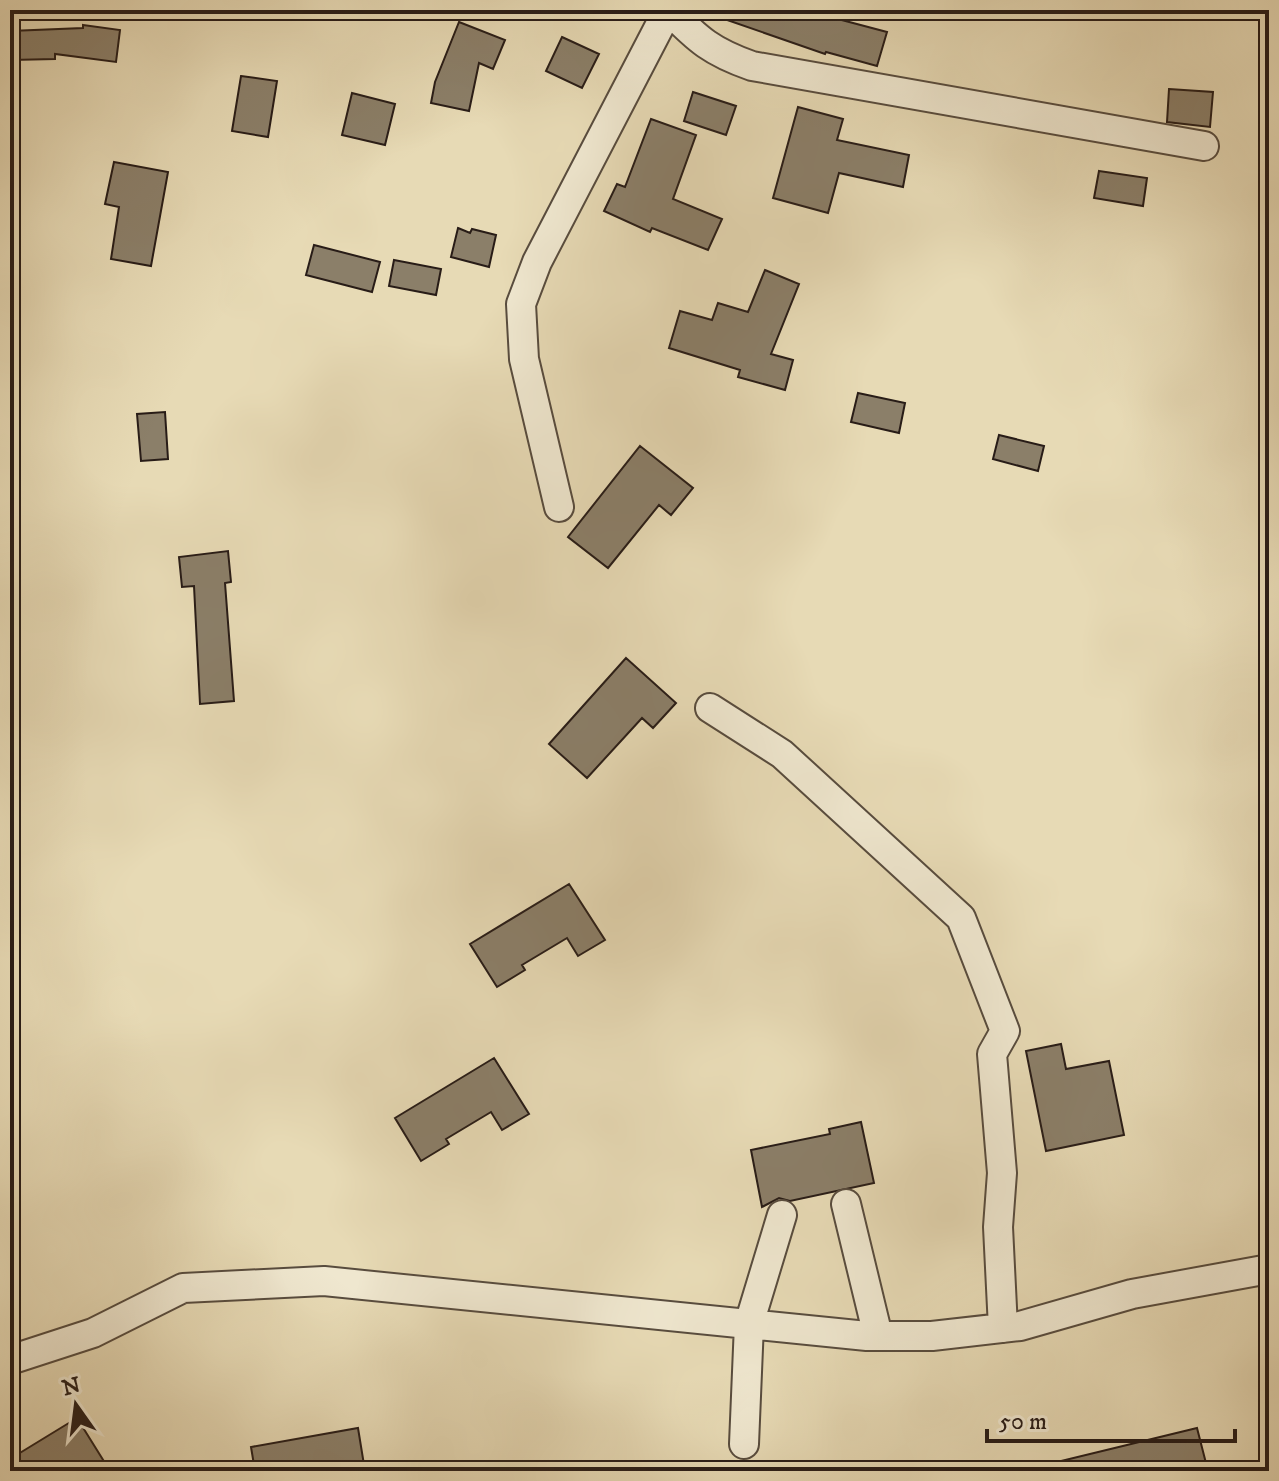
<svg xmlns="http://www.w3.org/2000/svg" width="1279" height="1481" font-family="'IM FELL DW Pica',serif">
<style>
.building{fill:#8b7f69;stroke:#281c17;stroke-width:2}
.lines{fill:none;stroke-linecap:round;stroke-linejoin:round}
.street-casing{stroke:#584c3e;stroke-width:32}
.street{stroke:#efe7cf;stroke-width:28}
</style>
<rect width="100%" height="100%" fill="#e7dab5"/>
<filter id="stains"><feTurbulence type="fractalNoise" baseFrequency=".0025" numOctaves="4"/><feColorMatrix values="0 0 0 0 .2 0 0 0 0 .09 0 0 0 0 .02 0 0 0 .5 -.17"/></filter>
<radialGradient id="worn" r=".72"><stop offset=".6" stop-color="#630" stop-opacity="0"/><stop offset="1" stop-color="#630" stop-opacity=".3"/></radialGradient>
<path class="building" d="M711,10H820L839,16L838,19L887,32L877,66L826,52L825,54L710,14Z
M459,22L505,40L493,69L479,63L469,111L431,103L435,82Z
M83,25L120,30L116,62L55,54V59L11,60L10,31L83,28Z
M562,37L599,54L582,88L546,71Z
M241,76L277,81L268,137L232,131Z
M1169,89L1213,92L1210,127L1167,122Z
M693,92L736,106L726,135L684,121Z
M352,93L395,104L385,145L342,135Z
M798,107L843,119L837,140L909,155L903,187L839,173L828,213L773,198Z
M651,119L696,135L673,199L722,219L708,250L652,228L650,232L604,211L617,184L625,187Z
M114,162L168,172L151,266L111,259L119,207L105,204Z
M1099,171L1147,178L1143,206L1094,198Z
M458,228L470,233L472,229L496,235L489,267L451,257Z
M314,245L380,262L372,292L306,275Z
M394,260L441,269L436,295L389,286Z
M765,270L799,284L771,354L793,360L785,390L738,377L740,370L669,348L680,311L712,320L718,303L748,312Z
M858,393L905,403L899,433L851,422Z
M165,412L168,459L141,461L137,414Z
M999,435L1044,446L1038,471L993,459Z
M640,446L693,488L671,515L659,505L608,568L568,537Z
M228,551L231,582L225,583L234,701L200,704L194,586L182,587L179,557Z
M626,658L676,703L653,728L642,718L587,778L549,744Z
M569,884L605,940L578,956L567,938L522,965L525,970L497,987L470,944Z
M1061,1044L1066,1069L1109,1061L1124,1135L1046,1151L1026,1051Z
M494,1058L529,1114L502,1130L491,1112L446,1139L449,1144L421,1161L395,1118Z
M861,1122L874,1183L790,1201L779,1198L762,1207L751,1150L830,1134L829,1129Z
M77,1418L110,1471H10V1459Z
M358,1428L365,1471H255L251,1447Z
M1197,1428L1208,1471H1062L1061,1461Z"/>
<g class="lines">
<defs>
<path id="street" d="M669,10C698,40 712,52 752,66L1204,146
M559,507L524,359L521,304L537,262L668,10
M710,708L782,754L961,918L1005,1031L992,1054L1002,1173L998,1227L1003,1328
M846,1204L878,1336
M10,1360L93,1333L183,1288L324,1281L867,1336H932L1020,1326L1132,1294L1269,1269
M744,1444L749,1324L782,1215"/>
</defs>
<use href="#street" class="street-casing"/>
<use href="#street" class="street"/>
</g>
<rect width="1279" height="1481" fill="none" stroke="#e7dab5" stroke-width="40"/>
<rect x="12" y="12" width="1255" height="1457" fill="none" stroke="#281c17" stroke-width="4"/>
<rect x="20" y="20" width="1239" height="1441" fill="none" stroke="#281c17" stroke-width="2"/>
<g transform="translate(76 1405) rotate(346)" stroke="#efe7cf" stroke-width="6" paint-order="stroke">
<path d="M0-6L14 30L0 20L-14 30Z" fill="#281c17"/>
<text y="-12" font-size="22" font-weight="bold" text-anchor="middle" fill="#281c17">N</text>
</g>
<path d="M987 1429v12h248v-12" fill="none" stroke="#281c17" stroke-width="4"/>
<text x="999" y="1429" font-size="24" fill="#281c17" stroke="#efe7cf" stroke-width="6" paint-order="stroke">50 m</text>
<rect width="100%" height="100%" filter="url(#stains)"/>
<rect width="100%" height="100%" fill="url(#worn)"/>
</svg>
